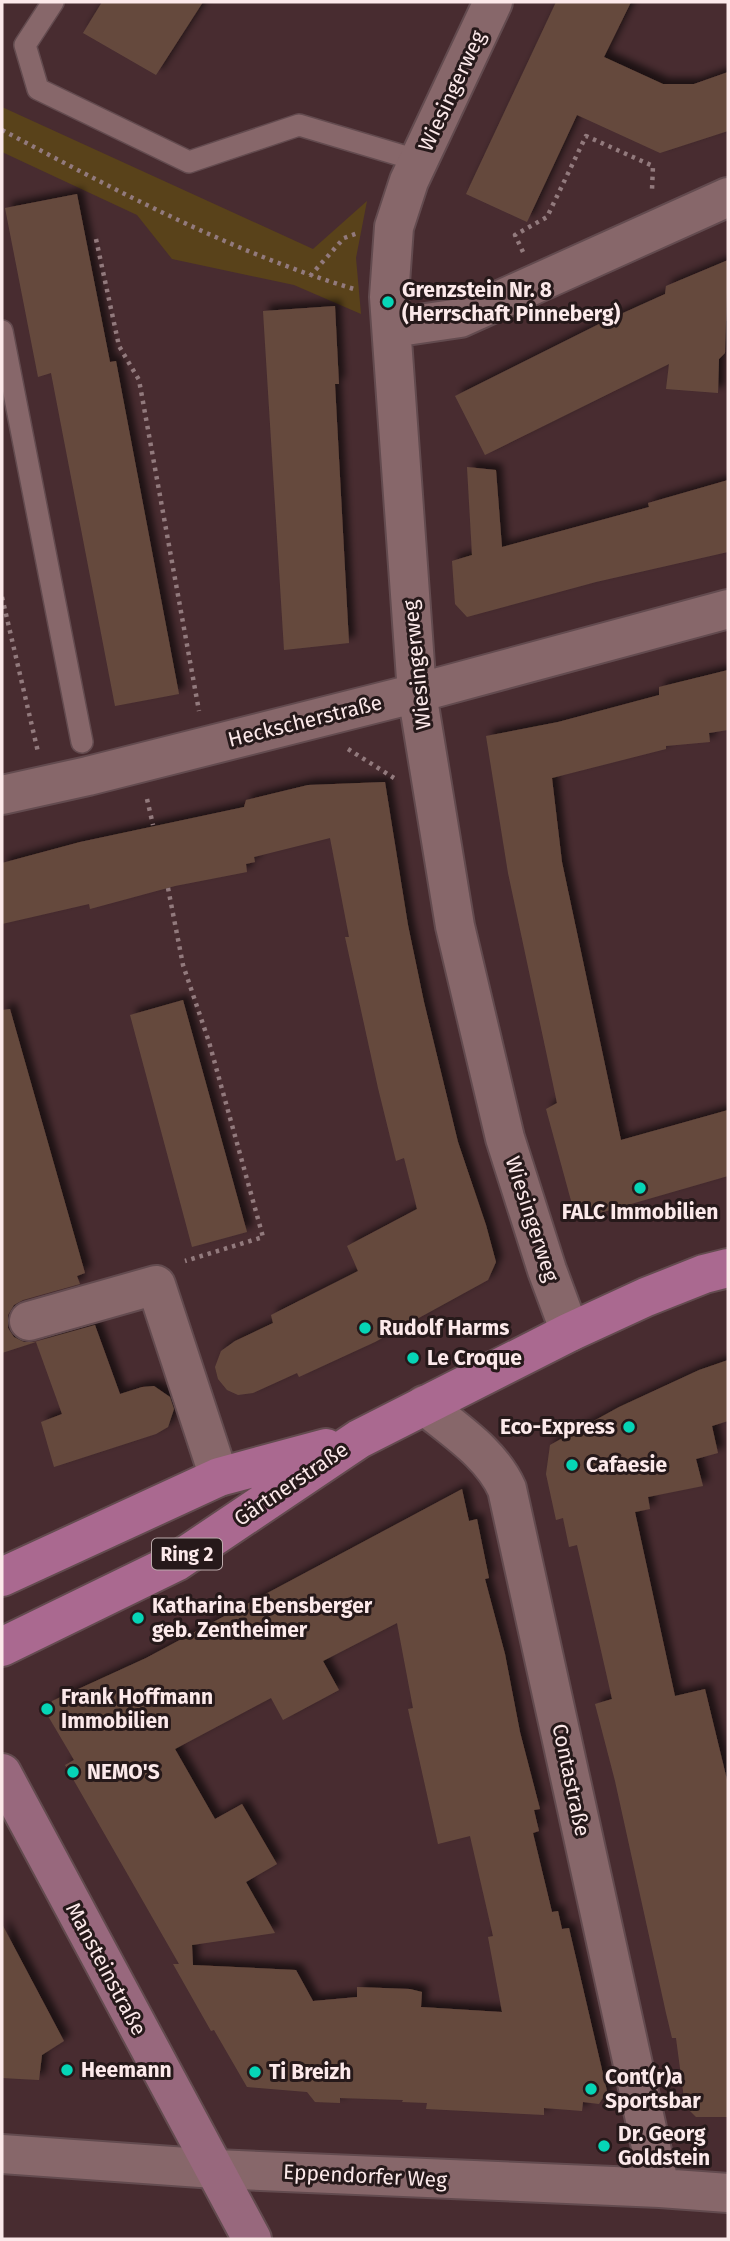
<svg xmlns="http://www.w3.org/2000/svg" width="730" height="2241" font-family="'Fira Sans',sans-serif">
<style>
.green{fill:#59421a}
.building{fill:#654a3e;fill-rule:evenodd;filter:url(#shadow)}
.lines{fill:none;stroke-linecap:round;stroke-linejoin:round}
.lane-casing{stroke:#634b4f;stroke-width:24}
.street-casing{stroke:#634b4f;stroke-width:42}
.secondary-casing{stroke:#634b4f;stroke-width:42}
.primary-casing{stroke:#634b4f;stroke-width:42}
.path{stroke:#927a7d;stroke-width:4.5;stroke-dasharray:3.5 5;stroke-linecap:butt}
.lane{stroke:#87676a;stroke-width:21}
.street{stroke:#87676a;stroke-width:38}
.secondary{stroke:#98687d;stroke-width:38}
.primary{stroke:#aa6990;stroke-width:38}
.poi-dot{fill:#06d5b6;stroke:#26191a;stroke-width:2.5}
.labels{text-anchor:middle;stroke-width:6;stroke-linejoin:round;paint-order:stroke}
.shield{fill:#26191a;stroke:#bcabac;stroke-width:2}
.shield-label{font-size:19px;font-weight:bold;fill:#fce9ea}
.street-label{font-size:21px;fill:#fce9ea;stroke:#26191a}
.poi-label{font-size:21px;font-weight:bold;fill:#fce9ea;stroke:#26191a;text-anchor:start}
</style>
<defs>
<filter id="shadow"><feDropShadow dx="6" dy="-6" stdDeviation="3.5" flood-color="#0009"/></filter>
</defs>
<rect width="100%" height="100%" fill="#482c30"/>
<path class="green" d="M2,107L313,249L367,201L356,258L361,314L294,285L172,259L137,215L2,152Z"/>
<path class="building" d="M102,2H203L156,75L83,33Z
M556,2H631L604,57L663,84H694L728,72V131L660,153L577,115L527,222L466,194Z
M77,194L110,362L116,361L179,694L115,706L51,373L38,377L5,208Z
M728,260L725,353L719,359L718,393L666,389L669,364L485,455L455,396L603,322L665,294L666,286Z
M335,306L339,384H335L349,643L284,650L263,311Z
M467,467L496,470L502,547L649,507L648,503L728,480V552L596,582L467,617L455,604L452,561L472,555Z
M728,670V730L709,733L710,742L666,746V749L552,778L562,862L621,1140L728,1110V1176L586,1217L573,1208L546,1109L557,1103L508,873L486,736L558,722L659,695V687Z
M385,782L408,925L424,1002L458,1142L486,1225L496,1262L488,1280L375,1342L299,1377L297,1373L253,1393L238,1395L227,1390L218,1379L215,1367L221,1351L235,1341L273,1323L271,1315L358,1271L347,1246L417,1209L404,1158L396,1161L378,1088L345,937H349L330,838L254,857L255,862L246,864L247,872L175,886L90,909L89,904L2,924V863L80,842L244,807L246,800L308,785Z
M183,1000L247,1232L192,1247L130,1015Z
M10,1009L85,1273L77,1276L80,1284L23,1300L14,1305L8,1315V1328L14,1337L24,1342H34L95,1325L120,1394L142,1387L154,1386L170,1397L174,1409L168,1427L156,1434L54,1467L41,1422L62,1414L36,1342L2,1353V1010Z
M728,1360V1421L712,1426L718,1453L696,1459L703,1486L648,1497L650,1509L635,1512L675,1696L705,1689L728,1784V2117H696L685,2106L676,2038H672L666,2013L615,1781L595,1704L612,1699L577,1545L569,1547L563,1518L556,1520L546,1474L550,1445L619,1407L699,1370Z
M462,1489L469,1521L477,1519L489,1578L485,1579L505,1654L520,1732L540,1809L534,1810L539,1831L533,1833L552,1912L558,1911L562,1929L569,1928L607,2091L599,2104L583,2102L582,2111L544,2108V2115L426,2109L427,2103L402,2102L403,2100L340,2098V2103L315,2102L307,2092L247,2087L214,2030L211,2031L173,1964H179L65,1765L74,1760L48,1716L52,1701L146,1658ZM397,1623L413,1708L408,1709L438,1844L470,1836L493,1936L488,1937L502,2012L421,2007L422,1992L410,1989L357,1987V1997L313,2001L296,1970L193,1965L192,1945L275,1933L246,1882L277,1864L242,1804L215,1819L175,1749L271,1698L283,1720L339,1690L323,1661Z
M2,1924L64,2041L42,2055L39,2080L2,2078Z"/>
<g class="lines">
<defs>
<path id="lane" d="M53,2L25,45L38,89L189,162L299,125L420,161
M2,331L82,742"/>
<path id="street" d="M493,2L409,181L394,227L389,297L417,693L455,926L505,1138L547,1270L570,1332
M392,328L460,318L728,197
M2,795L88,776L417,693L728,609
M29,1321L156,1285L219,1477
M424,1405C454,1430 491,1453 507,1489L660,2188
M2,2154L215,2169L660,2188L728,2193"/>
<path id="secondary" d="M2,1773L252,2239"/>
<path id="primary" d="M2,1577L219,1477L326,1448
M2,1647L176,1562L359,1439L570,1332L646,1297L704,1274L728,1268"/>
</defs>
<use href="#lane" class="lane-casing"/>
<use href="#street" class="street-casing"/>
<use href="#secondary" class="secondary-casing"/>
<use href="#primary" class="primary-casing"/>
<path class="path" d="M2,130C115,190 231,252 354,289
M96,239L119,346L139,380L199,711
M523,252L515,235L547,217L586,136L653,166L652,190
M310,276L344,238L358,233
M2,597L38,752
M348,749L394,778
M147,799L153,825
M168,888L183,965L209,1042L263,1237L185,1261"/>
<use href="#lane" class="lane"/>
<use href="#street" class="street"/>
<use href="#secondary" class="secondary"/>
<use href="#primary" class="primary"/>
</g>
<g class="poi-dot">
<circle cx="388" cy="302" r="7"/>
<circle cx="640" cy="1188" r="7"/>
<circle cx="365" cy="1328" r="7"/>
<circle cx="413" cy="1358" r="7"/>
<circle cx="629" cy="1427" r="7"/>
<circle cx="572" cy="1465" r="7"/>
<circle cx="138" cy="1618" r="7"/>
<circle cx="47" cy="1709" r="7"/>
<circle cx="73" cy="1772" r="7"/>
<circle cx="67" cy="2070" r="7"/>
<circle cx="255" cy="2072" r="7"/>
<circle cx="591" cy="2089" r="7"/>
<circle cx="604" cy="2146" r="7"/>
</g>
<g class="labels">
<rect class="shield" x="152" y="1538.5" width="70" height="31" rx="5"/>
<g class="shield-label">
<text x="187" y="1561">Ring 2</text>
</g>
<g class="street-label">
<text transform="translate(452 91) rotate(-65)" y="7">Wiesingerweg</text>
<text transform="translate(417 665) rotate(-96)" y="7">Wiesingerweg</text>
<text transform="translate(305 721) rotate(-14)" y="7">Heckscherstraße</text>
<text transform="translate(532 1219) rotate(72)" y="7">Wiesingerweg</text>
<text transform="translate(291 1484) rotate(-34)" y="7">Gärtnerstraße</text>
<text transform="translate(571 1780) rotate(78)" y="7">Contastraße</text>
<text transform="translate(106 1969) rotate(62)" y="7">Mansteinstraße</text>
<text transform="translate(365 2176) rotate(3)" y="7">Eppendorfer Weg</text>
</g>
<g class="poi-label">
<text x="402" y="297">Grenzstein Nr. 8<tspan x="402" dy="24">(Herrschaft Pinneberg)</tspan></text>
<text x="640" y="1219" text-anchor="middle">FALC Immobilien</text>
<text x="379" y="1335">Rudolf Harms</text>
<text x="427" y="1365">Le Croque</text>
<text x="615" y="1434" text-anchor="end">Eco-Express</text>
<text x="586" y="1472">Cafaesie</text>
<text x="152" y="1613">Katharina Ebensberger<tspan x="152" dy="24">geb. Zentheimer</tspan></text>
<text x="61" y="1704">Frank Hoffmann<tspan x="61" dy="24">Immobilien</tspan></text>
<text x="87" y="1779">NEMO'S</text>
<text x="81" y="2077">Heemann</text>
<text x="269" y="2079">Ti Breizh</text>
<text x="605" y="2084">Cont(r)a<tspan x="605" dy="24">Sportsbar</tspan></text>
<text x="618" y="2141">Dr. Georg<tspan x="618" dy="24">Goldstein</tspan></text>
</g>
</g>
<rect width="730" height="2241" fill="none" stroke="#fce9ea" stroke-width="7"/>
</svg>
